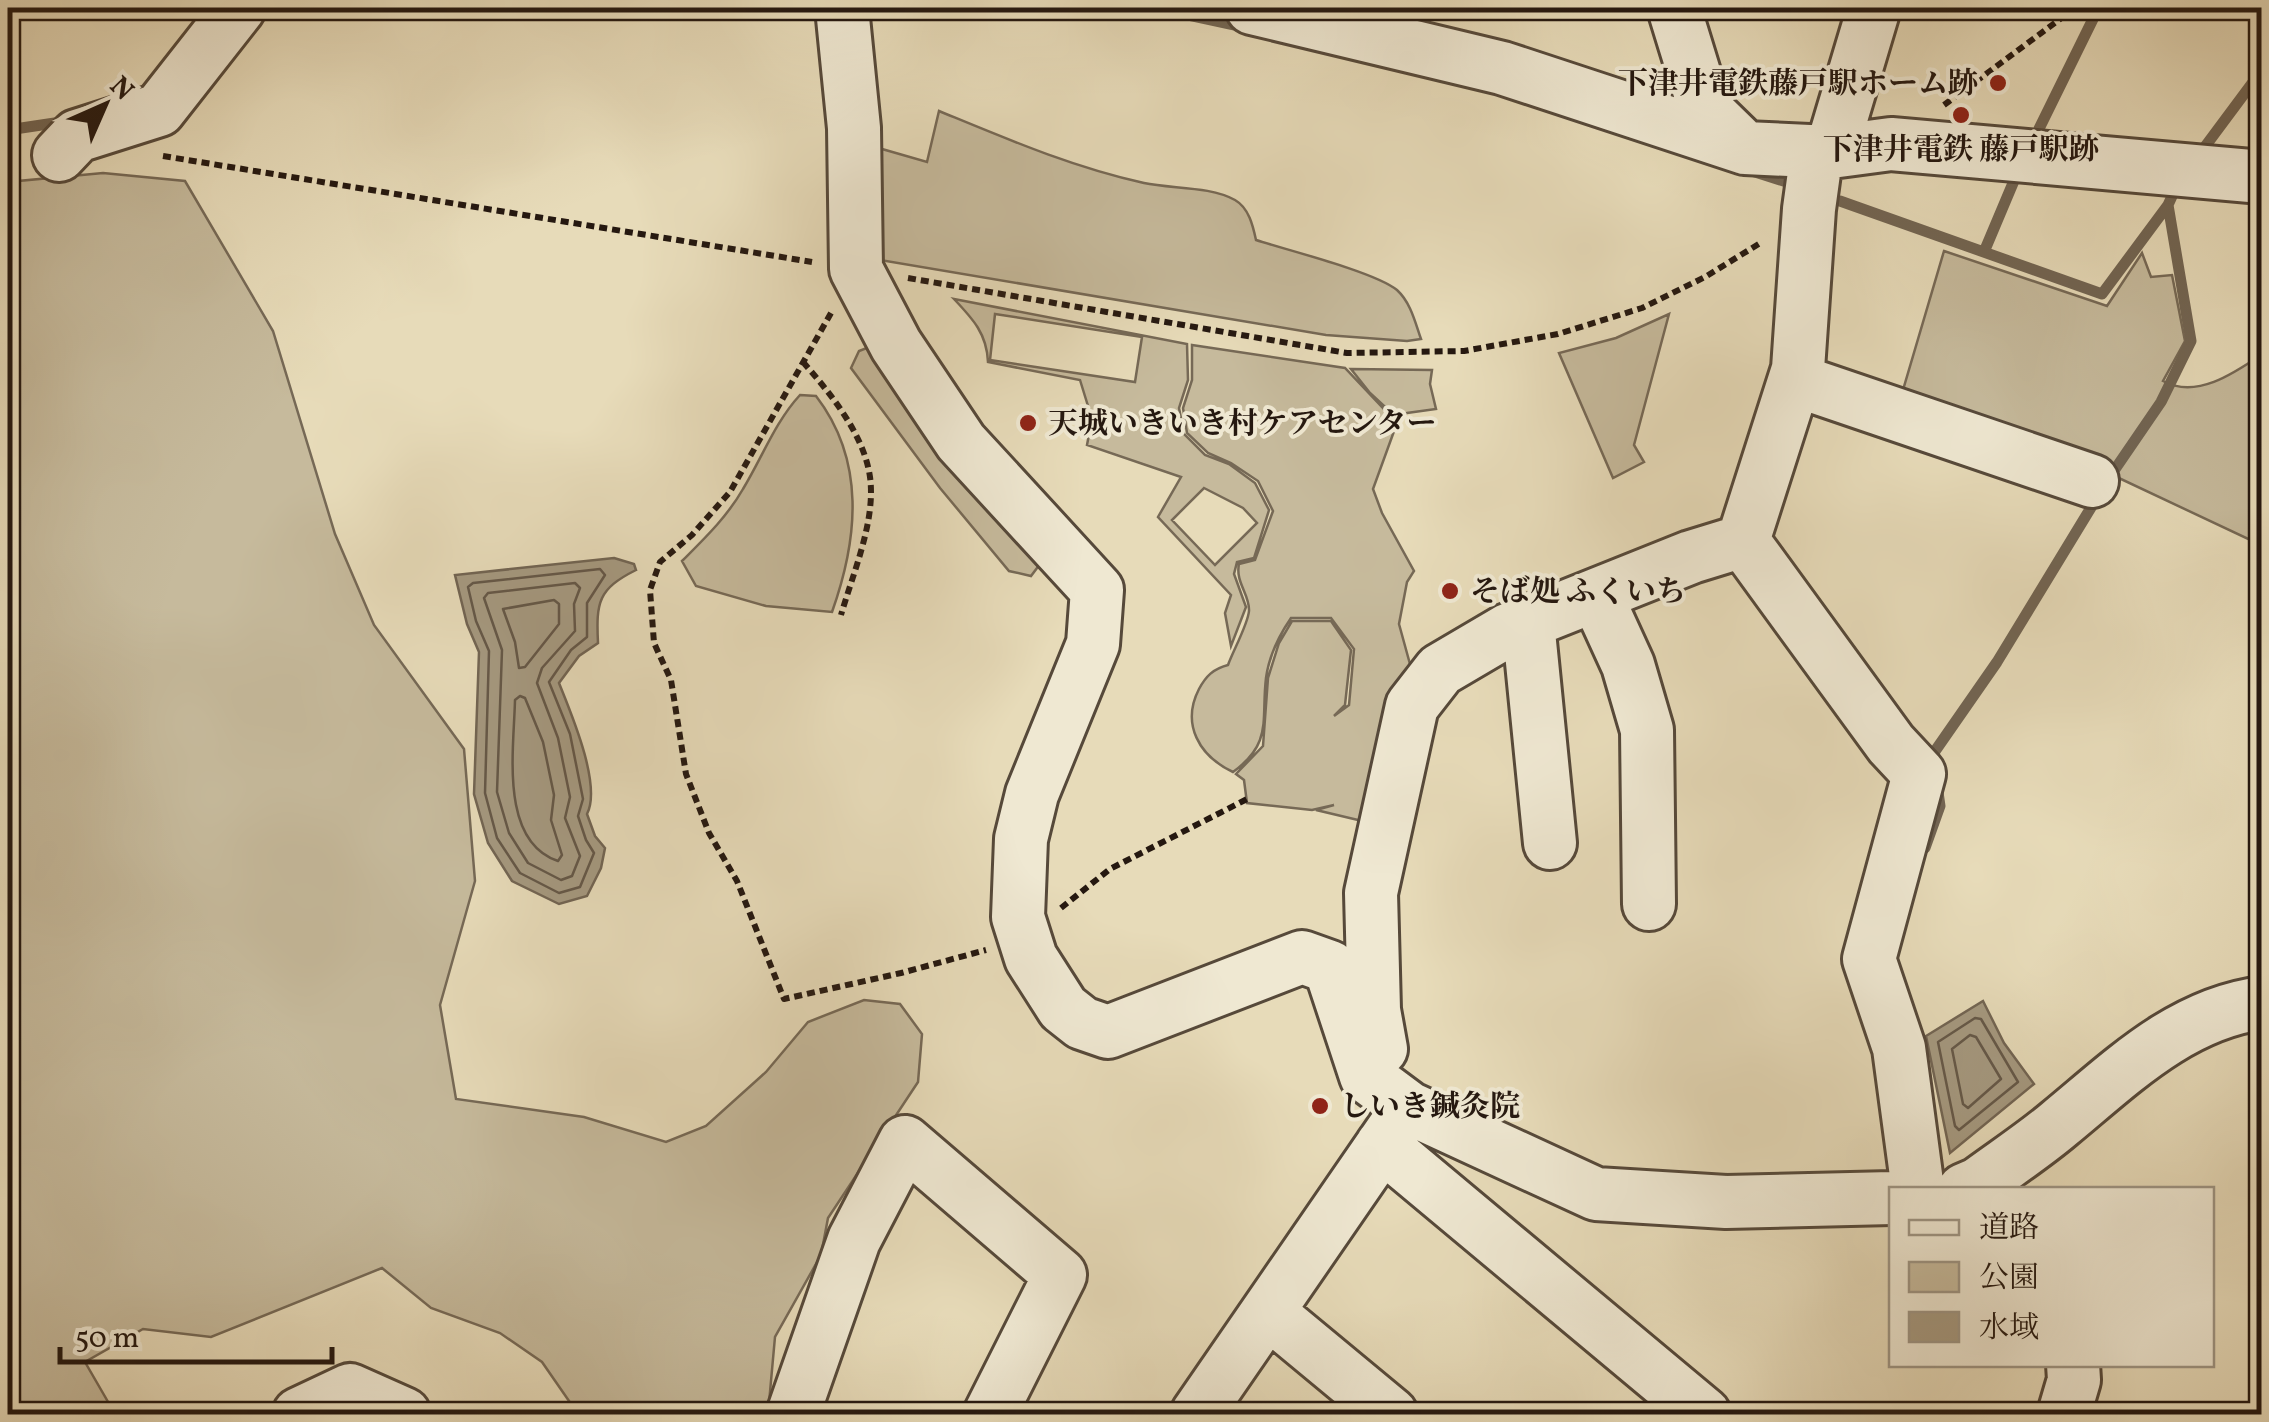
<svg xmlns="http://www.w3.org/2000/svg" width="2269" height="1422" font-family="Vollkorn,'Noto Serif JP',serif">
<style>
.green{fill:#c6ba9c;stroke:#766956;stroke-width:2.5;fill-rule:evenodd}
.water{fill:#a59980;stroke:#726553;stroke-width:2.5}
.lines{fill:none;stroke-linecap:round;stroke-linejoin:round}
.shore{stroke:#655848;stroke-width:2.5}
.stream{stroke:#726553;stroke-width:11}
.minor-casing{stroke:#56493a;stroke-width:58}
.path{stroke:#251810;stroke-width:6;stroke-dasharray:8 5;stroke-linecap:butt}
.minor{stroke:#efe8d2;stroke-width:52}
.poi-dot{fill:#8f2418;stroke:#efe8d2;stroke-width:4}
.labels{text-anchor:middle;stroke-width:8;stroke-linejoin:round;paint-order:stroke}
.poi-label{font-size:30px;font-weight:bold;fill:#251810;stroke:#efe8d2;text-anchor:start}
</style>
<rect width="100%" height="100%" fill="#e7dbb9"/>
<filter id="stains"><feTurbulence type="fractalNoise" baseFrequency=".002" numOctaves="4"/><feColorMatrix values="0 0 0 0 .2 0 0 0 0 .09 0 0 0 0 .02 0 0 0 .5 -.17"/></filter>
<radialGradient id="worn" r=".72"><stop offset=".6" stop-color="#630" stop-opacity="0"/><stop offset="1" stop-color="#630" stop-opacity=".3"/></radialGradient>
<path class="green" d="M939,111C1007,139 1072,167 1144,183C1172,189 1210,186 1235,200C1249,208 1253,226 1256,240C1287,250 1375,272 1397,290C1411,303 1415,322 1421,339L1407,341L1326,335L874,259L875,147L927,162Z
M103,173L185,181L273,331L335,534L374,625L464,749L475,881L440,1005L456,1099L584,1117L666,1142L706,1126L766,1072L808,1022L864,1000L900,1004L922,1034L918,1082L828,1218L821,1255L775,1337L768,1414H578L542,1362L500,1333L431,1308L382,1268L211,1337L143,1329L85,1362L115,1414H8V182Z
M1944,251L2107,306L2142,253L2151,277L2172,275L2185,341L2163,381C2196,399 2233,374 2261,355V545L2104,471L1898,407Z
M954,299L1187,344L1188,380L1179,408L1184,434L1205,455L1229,464L1255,483L1269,510L1254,558L1237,562L1234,574L1246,607L1231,646L1225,613L1231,595L1158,517L1181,477L1087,445L1092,419L1080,380L988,362C987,334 973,319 954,299ZM995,314L1142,337L1135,382L990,360ZM1204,488L1243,508L1257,523L1215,565L1172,520Z
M1669,314L1634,445L1644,462L1613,478L1559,353L1616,338Z
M877,344L1043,560L1031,576L1009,571L940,488L851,368L859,351Z
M1192,345L1345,368L1397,423L1373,489L1382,513L1414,571L1407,582L1399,624L1416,686L1379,825L1316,810L1334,805L1312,810L1247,803L1244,780L1236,774L1263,746L1268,678L1279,643L1292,621H1331L1351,650L1345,705L1334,716L1349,705L1354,649L1331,618H1291C1278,637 1269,655 1266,678C1261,720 1273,743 1233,772C1199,756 1181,724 1199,689C1206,676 1213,669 1228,665C1233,651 1248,624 1249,611C1250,595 1235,582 1239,564L1255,560L1273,511L1258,481L1231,463L1208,453L1187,433L1183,408L1192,380Z
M1351,369L1432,370L1430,384L1436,409L1407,413L1397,418L1370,393Z
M800,395L816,396C866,461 858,539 832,612L766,606L696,586L682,561C704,539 727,517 743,489C762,458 775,422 800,395Z"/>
<path class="water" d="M614,558L634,564L636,570C598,589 596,602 598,643L579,656L559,683C571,713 602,785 587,814L595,836L605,848L601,868L587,896L559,904L512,881L488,843L474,794L479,652L467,624L455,575Z
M1983,1001L2004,1043L2034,1084L1950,1153L1926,1036Z"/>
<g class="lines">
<path class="shore" d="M600,569L605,575L587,603V637L571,650L549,682L570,734L583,799L578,816L586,840L594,853L580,887L559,893L520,873L497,838L485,793L489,651L476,621L468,587L473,583Z
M575,583L580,588L574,604L575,631L542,668L537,683L558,738L570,797L565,818L580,856L572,876L561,880L528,863L509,833L497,792L502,650L484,598L488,593Z
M554,600L559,604V624L525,667L519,668L515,642L503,609Z
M520,696L525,698L543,742L554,795L551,820L562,855L558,861C499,841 514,749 515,700Z
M1975,1018L1981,1019L2018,1082L1959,1130L1955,1126L1938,1042Z
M1970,1035L1976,1037L2001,1079L1968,1108L1963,1104L1952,1049Z"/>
<path class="stream" d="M650,8H701
M1156,8L1244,27
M8,130L68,121
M2032,143L2094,17L2106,8
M2198,156L2262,70
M1752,171L1796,185
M1840,201L2102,294L2168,205
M1984,252L2016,176
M1934,766L1933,754L1997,662L2109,478L2161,402L2191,341L2168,205L2173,194
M1925,848L1940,806L1937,785"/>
<defs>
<path id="minor" d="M842,8L854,128L856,269L896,345L961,442L1097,590L1093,644L1032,794L1021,839L1018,917L1031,958L1063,1008L1082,1023L1108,1032L1302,957L1330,967L1366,1076L1409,1108L1596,1194L1726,1202L1892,1198
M1252,8L1502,68L1745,148L1831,152L1891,144L2262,177
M1674,8L1705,109L1745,148
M1831,152L1874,8
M59,155L77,136L159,110L239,8
M1795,380L2092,481
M1743,541L1891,744L1919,774L1869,959L1899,1048L1918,1190
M1743,541L1798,369L1809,209L1817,151
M1596,595L1628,665L1647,730L1649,904
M1528,622L1550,843
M1381,1049L1374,1010L1371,893L1412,706L1440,670L1508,630L1691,557L1743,541
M1382,1145L1704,1414
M1964,1190L1978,1184C2005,1164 2033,1146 2059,1124C2120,1074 2179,1014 2262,1003
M1268,1312L1391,1414
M299,1414L350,1390L404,1414
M793,1414L854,1240L905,1142L1060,1275L990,1414
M1197,1414L1403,1115
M2064,1414L2074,1380L2073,1364"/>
</defs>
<use href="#minor" class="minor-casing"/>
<path class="path" d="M1944,105L2075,8
M163,156L812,262
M908,278L1347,353L1464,351L1558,334L1642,308L1705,277L1762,242
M831,313L730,492L692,535L660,562L650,590L654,643L671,680L686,774L709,833L737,881L784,999L901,973L986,950
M803,362C830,393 864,434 870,477C876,521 853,573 841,615
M1061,908L1110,869L1251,797"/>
<use href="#minor" class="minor"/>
</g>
<g class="poi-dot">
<circle cx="1998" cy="83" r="10"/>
<circle cx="1961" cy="115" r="10"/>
<circle cx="1028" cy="423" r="10"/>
<circle cx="1450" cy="591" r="10"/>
<circle cx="1320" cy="1106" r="10"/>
</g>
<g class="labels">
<g class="poi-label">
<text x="1978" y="93" text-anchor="end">下津井電鉄藤戸駅ホーム跡</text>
<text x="1961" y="159" text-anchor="middle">下津井電鉄 藤戸駅跡</text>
<text x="1048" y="433">天城いきいき村ケアセンター</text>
<text x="1470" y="601">そば処 ふくいち</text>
<text x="1340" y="1116">しいき鍼灸院</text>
</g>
</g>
<rect width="2269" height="1422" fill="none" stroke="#e7dbb9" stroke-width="40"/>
<rect x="10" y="10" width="2249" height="1402" fill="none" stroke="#251810" stroke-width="5"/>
<rect x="20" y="20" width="2229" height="1382" fill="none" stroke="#251810" stroke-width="2.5"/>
<rect x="1889" y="1187" width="325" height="180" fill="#efe8d2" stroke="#9e9584" stroke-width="2.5"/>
<rect x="1909" y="1220" width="50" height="15" fill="#efe8d2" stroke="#9e9584" stroke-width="2.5"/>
<text x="1979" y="1237" font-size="30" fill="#251810">道路</text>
<rect x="1909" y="1262" width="50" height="30" fill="#c6ba9c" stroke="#9e9584" stroke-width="2.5"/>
<text x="1979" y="1287" font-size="30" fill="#251810">公園</text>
<rect x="1909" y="1312" width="50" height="30" fill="#a59980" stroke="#9e9584" stroke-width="2.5"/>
<text x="1979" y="1337" font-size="30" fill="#251810">水域</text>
<g transform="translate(105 105) rotate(45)" stroke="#efe8d2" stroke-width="8" paint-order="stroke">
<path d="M0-8L18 38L0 25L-18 38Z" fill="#251810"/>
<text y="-15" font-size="28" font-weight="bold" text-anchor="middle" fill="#251810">N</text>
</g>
<path d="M60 1347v15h272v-15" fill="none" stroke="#251810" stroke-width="5"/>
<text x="75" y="1347" font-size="30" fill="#251810" stroke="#efe8d2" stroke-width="8" paint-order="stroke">50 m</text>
<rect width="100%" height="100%" filter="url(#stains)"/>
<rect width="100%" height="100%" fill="url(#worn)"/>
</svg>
